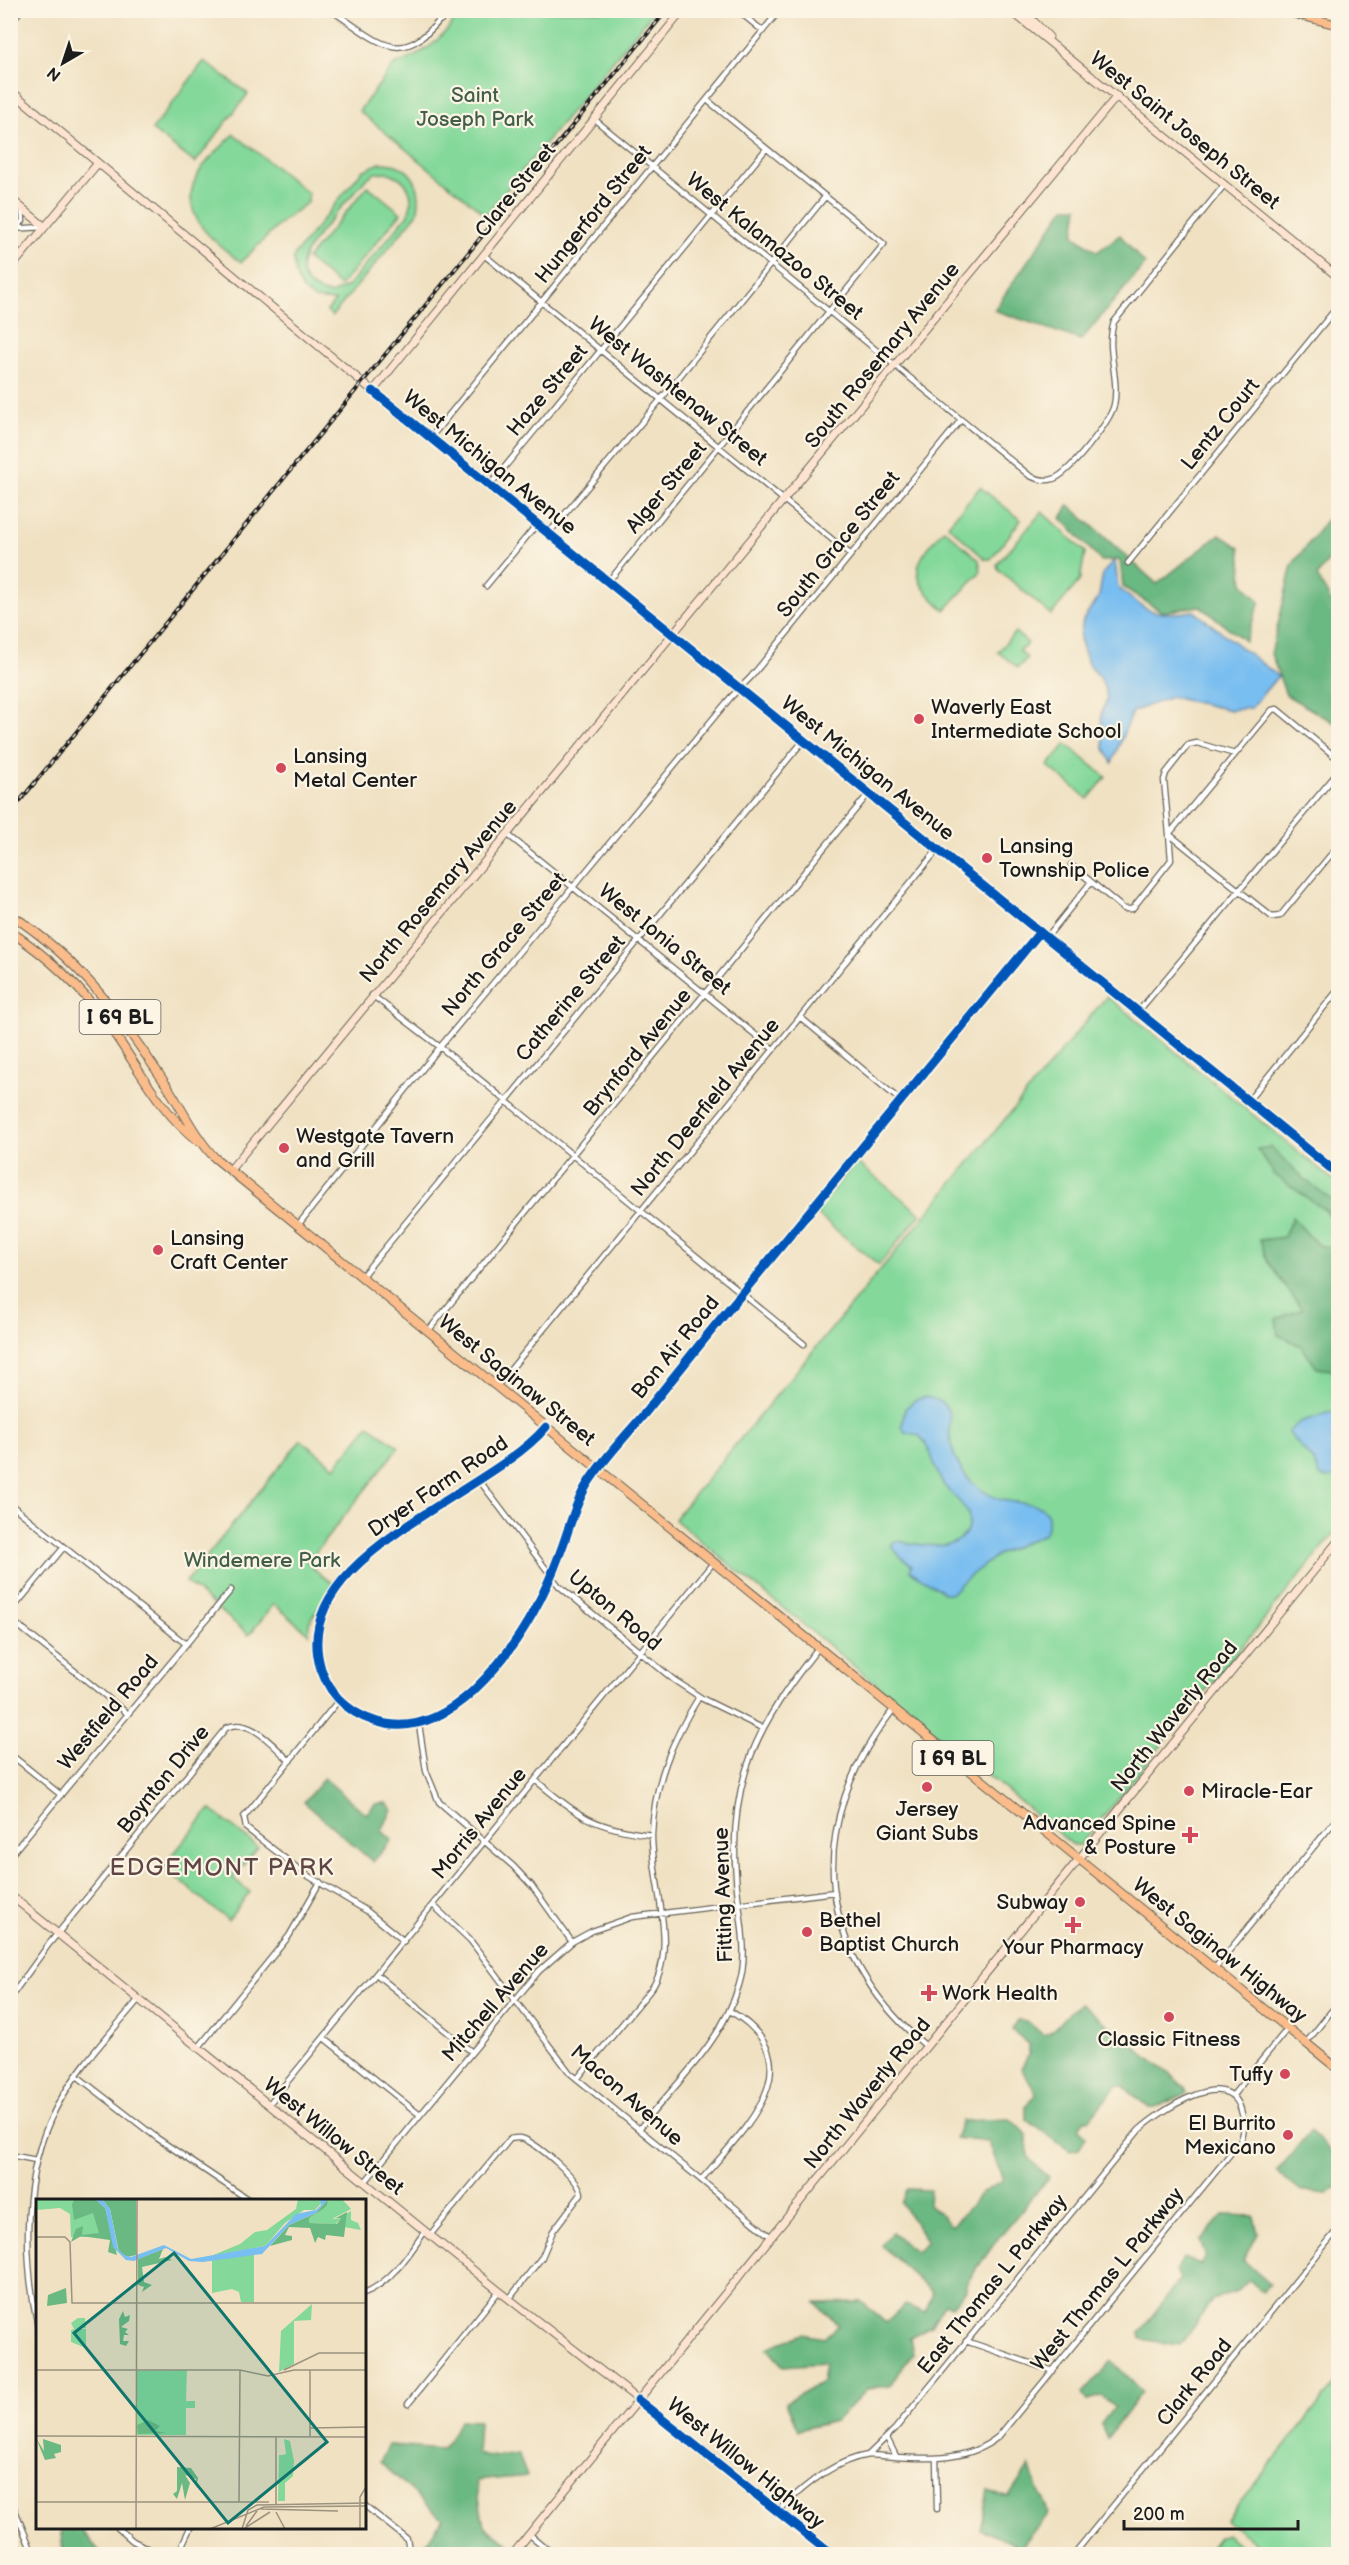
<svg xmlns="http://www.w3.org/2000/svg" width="1349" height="2565" font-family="'Balsamiq Sans',sans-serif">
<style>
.green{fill:#83d89a;stroke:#507a5b;stroke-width:1.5;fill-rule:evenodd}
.forest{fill:#6ab882;stroke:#436a4f;stroke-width:1.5}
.water{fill:#79bef0;stroke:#4a6d86;stroke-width:1.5}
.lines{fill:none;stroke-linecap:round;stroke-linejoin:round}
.street-casing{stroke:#666156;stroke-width:7}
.secondary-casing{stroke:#666156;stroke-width:9}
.primary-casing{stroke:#666156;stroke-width:10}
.highway-casing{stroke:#666156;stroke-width:10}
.street{stroke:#fff;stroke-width:4.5}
.secondary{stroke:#fde4d0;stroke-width:7}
.primary{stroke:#f9bc8a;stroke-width:8}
.highway{stroke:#f9bc8a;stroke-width:8}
.rail-casing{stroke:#1c1c1c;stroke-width:4}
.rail{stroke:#fcf5e5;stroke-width:1.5;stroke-dasharray:4.5;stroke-linecap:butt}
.cycleway-casing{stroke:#fcf5e5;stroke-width:13}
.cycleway{stroke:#0057b8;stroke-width:9}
.poi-dot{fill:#d1495b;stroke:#fcf5e5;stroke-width:2}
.labels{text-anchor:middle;stroke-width:4.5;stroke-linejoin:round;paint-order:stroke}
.shield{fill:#fcf5e5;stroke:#5f5d58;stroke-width:1.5}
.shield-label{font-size:20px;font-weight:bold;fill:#1c1c1c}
.park-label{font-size:21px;fill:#405e48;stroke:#fcf5e5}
.street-label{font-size:21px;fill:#1c1c1c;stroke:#fcf5e5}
.poi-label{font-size:21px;fill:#1c1c1c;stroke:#fcf5e5;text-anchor:start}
.quarter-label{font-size:24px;letter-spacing:1.5px;fill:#5f4644;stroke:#fcf5e5}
.inset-road{fill:none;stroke:#9b9280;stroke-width:1.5}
.view{fill:#0f766e;fill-opacity:0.15;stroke:#0f766e;stroke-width:3}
.inset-edge{fill:none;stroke:#1c1c1c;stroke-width:3}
</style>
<rect width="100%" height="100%" fill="#fcf5e5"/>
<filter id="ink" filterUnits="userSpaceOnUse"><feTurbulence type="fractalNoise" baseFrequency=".0167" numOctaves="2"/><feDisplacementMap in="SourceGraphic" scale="12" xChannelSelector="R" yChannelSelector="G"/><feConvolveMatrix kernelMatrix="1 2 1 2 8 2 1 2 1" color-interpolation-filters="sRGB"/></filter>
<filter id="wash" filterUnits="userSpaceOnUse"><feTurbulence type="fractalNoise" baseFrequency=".008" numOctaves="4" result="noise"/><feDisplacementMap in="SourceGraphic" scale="24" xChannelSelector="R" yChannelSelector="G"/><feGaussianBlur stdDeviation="1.35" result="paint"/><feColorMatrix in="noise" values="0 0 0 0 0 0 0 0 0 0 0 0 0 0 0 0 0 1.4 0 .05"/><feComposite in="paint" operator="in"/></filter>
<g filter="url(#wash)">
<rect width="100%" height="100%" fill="#f0e1c2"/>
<path class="green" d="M462,11H654L486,215L359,111L394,65L415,56L432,45L447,30Z
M204,61L248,94L195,163L152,130Z
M234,134L308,193V202L283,221L241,262C216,244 179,217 195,180C202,163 221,148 234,134Z
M380,163C411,162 424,186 417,214L332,316L327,311L335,301L315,299L303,290L296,277L293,260L295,254L362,171ZM386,172C408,178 417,195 407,216L348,286L331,294C313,292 297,279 303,260C308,242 352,196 366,179L375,173Z
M368,186L401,213L340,286L307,259Z
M980,487L1021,520L991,559H985L948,525Z
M1042,512L1085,552L1080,580L1051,615L998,569L997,564Z
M944,529L979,560L981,571L945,610C905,576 913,564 944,529Z
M1015,632L1028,643L1023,649L1021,648L1019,650L1027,658L1018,668L998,652Z
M1066,744L1106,777L1088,799L1048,766Z
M1107,996L1338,1184V1529L1080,1845H1073L674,1519Z
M856,1162L921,1214L879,1265L814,1212Z
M369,1425L399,1447L307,1563L334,1585L309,1623V1634L274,1604L249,1635L186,1582L301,1440L335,1467Z
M210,1809L258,1847L233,1878L250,1892L228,1920L163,1867Z
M1338,2380V2554H1269L1226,2520Z
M1227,2534L1249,2554H1206L1219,2537Z"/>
<path class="forest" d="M1065,207H1078L1074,235L1097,252L1120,235L1145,264L1081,340L994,310Z
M1069,505L1157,584L1220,534L1240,548L1243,583L1260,602L1245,641L1200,606L1162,612L1123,587L1120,560L1101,561L1061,518Z
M1338,505V548L1317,576L1338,613V725L1286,695L1271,654L1292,565Z
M1271,1147L1303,1178L1338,1205V1228L1326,1211L1275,1175L1257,1149Z
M1292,1217L1318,1245L1337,1249L1338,1243V1371L1317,1368L1301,1346L1278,1335L1276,1319L1302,1309L1267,1261L1260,1240L1284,1237Z
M324,1778L366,1814L375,1804L387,1803L392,1809L382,1831L392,1840L373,1862L304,1802Z
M1081,2003L1185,2087L1187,2093L1155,2108H1149L1123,2086L1117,2085L1089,2120L1084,2119L1079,2128L1086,2137L1079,2149L1070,2151L1026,2119V2105L1036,2095C1035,2085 1025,2077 1021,2068L1029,2054V2044L1012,2030L1018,2020L1027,2021L1043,2035C1058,2032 1067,2011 1081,2003Z
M1010,2119L1027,2135L1028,2158L1049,2177L999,2237L966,2284V2290L952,2306L945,2303L931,2326L910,2337L913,2354L889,2386L868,2388L835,2421L798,2430L786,2402L822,2382L825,2363L783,2366L767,2348L803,2334L824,2338L838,2325L816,2303L862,2302L886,2323L905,2305L925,2312L933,2293L881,2245L892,2233L916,2252L927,2241L901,2203L908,2189L930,2190L929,2204L952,2226L982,2193L1003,2180L989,2142L955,2138L962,2121Z
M1310,2131L1338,2158V2186L1328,2194L1300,2191L1277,2172Z
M1223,2215L1254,2216L1258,2234L1243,2260L1270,2284L1263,2292L1249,2280L1239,2290L1213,2299L1180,2345L1141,2339L1140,2332L1180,2279L1176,2271L1183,2258L1200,2265L1206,2256L1200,2241Z
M1112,2361L1142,2392L1107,2438L1101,2424L1115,2406L1101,2396L1088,2400L1083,2393Z
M460,2420L479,2421L477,2454L498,2457L518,2454L527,2476L476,2481L484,2527L509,2543L500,2554H417L443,2519L380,2462L389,2445L442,2449L455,2431Z
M1029,2466L1048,2513L1021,2547L980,2529L988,2491L1009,2497Z
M60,2528H79L102,2554H64Z"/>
<path class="water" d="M1115,560L1118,587C1146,613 1156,617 1194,611L1278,676L1251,708L1230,710L1171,697L1132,712L1112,763L1104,747L1101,714L1107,699L1105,689L1100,677L1088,664L1080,638L1083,620L1099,596L1103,573Z
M926,1397C933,1399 941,1400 946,1407C953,1416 948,1429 950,1439C953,1456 961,1473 974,1484C982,1491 992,1497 1002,1500C1022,1505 1061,1499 1044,1534L997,1555L961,1583L952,1593H943C934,1583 920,1580 910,1570L912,1565L901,1558L891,1545L895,1541C915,1543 957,1555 967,1530C969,1525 970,1517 967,1512C962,1502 950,1493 943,1484C934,1470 931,1443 918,1435C914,1433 909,1434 905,1432L902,1426L905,1409L915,1400Z
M1332,1412H1338V1474C1332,1479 1327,1478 1320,1476L1313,1461L1288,1432L1300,1422Z"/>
</g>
<g filter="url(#ink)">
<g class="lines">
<defs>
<path id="street" d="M331,10C384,45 401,71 448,10
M438,10L441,20
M737,10L763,31
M10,23L21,10
M594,119L1030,476C1037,479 1045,482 1053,479C1069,474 1110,422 1114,405C1120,377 1105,350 1114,322L1225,184
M17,227L23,221L22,208
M10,229L44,227
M484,255L850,554
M431,437L780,10
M490,485L766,149
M549,533L662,398L825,197
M1128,563L1338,306
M607,580L614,575L884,244L707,100
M486,586L538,523
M1235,754L1197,743L1188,745L1166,773L1164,780L1169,834L1272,917L1280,916L1338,846
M507,834L773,1049
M1071,865L1124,909H1132L1171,860L1169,834L1272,710L1277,709L1338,759
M1047,937L1091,882
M372,995L440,1047L804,1344
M1138,1012L1338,772
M800,1017L901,1101
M1248,1101L1338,990
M298,1225L440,1047L731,697L751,677L961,420
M361,1277L804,740
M428,1331L870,792
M497,1386L939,848
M546,1427C489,1496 285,1556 321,1669C331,1699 355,1718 386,1724C420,1730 449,1713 473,1691C514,1652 541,1605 560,1553C569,1530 575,1503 588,1483C604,1458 626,1436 645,1413C676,1374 707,1335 739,1297C839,1175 940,1054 1040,932
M479,1480L559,1586L674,1680L703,1699L762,1728
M10,1504L186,1644
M10,1612L64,1547
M10,1619L128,1714
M338,1701L244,1817L246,1828L305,1874L367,1911L404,1941
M893,1710C804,1823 813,1952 926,2046
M419,1724L426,1771L439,1802L513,1866L532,1886L572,1942
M10,1754L61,1795
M535,1780C580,1817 593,1828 652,1835
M10,1856L231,1590
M433,1905L470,1940L570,2073L771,2237
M1215,1968L1338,1817
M376,1974L472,2052
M10,1998L49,1944L226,1728C250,1716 273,1746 290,1761
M324,2038L420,2115
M1306,2043L1338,2003
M199,2047L289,1936L320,1882
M77,2076L157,2138L249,2200
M577,2079L652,1988C679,1947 651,1881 652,1834C654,1783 672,1740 699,1697
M1233,2095L1288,2028
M269,2104L713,1563
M639,2129C675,2084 723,2041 739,1985C750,1950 738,1911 736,1876C728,1778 759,1723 818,1648
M10,2155L36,2160
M701,2180C743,2130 818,2063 730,2011
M365,2182L539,1971L572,1942L592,1931L632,1917L835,1892
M430,2235L510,2139C515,2138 519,2137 524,2139C538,2145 581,2180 581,2194L553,2231L542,2257L509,2299
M364,2293C391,2283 410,2253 425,2231
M38,2327C23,2257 22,2172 56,2108C77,2068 111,2033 139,1999
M966,2341L1053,2371
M408,2404L499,2291
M887,2438L896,2456
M936,2458L937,2509
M10,2498L33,2554
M364,2505L407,2539L410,2554
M779,2511C803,2486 833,2461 868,2455C913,2457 962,2467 999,2436L1240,2142C1245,2132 1245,2122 1241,2110C1228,2064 1159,2112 1139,2130L895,2429L868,2455
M118,2528L133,2541L160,2554
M529,2534L553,2554
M178,2554L190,2528
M812,2554L820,2545
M1074,2554L1338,2229"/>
<path id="secondary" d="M1010,10L1338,277
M1023,10L1049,37
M10,90L373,391L1338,1174
M10,198L45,227
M10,269L98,163
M373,391L683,10
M230,1170C525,812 820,454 1117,96
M10,1895L499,2291L685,2436L831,2554
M513,2554L1338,1541"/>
<path id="primary" d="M10,914C82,961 120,1016 167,1086C183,1110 195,1137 215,1158L1338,2069
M10,931C47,956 80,986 106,1022C136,1062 158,1111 198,1141"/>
<path id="highway" d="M1280,10L1338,25"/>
</defs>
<use href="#street" class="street-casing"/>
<use href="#secondary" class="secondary-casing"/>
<use href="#primary" class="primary-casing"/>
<use href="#highway" class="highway-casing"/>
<use href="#street" class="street"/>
<use href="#secondary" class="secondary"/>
<use href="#primary" class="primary"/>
<use href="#highway" class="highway"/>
<defs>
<path id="rail" d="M10,813L667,10"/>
</defs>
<use href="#rail" class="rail-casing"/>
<use href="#rail" class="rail"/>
<defs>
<path id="cycleway" d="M373,391L1338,1174
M546,1427C489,1496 285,1556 321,1669C331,1699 355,1718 386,1724C420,1730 449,1713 473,1691C514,1652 541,1605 560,1553C569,1530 575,1503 588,1483C604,1458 626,1436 645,1413C676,1374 707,1335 739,1297C839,1175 940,1054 1040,932
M638,2400L831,2554"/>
</defs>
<use href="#cycleway" class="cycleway-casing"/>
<use href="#cycleway" class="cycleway"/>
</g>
</g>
<g class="poi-dot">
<circle cx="919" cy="719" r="6"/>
<circle cx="281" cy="768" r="6"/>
<circle cx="987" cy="858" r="6"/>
<circle cx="284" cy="1148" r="6"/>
<circle cx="158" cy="1250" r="6"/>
<circle cx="927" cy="1787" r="6"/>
<circle cx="1189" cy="1791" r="6"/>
<path d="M1187 1826h6v6h6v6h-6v6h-6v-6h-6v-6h6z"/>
<circle cx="1080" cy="1902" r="6"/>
<path d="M1070 1916h6v6h6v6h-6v6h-6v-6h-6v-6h6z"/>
<circle cx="807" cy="1932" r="6"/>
<path d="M926 1984h6v6h6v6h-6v6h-6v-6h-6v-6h6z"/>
<circle cx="1169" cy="2017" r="6"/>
<circle cx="1285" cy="2074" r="6"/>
<circle cx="1288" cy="2135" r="6"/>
</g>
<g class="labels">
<g class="shield">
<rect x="79.5" y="1000" width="81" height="34" rx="4.5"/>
<rect x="912.5" y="1741" width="81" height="34" rx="4.5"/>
</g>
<g class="shield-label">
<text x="120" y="1024">I 69 BL</text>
<text x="953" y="1765">I 69 BL</text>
</g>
<g class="park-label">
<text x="475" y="102">Saint<tspan x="475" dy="24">Joseph Park</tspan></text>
<text x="262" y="1567">Windemere Park</text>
</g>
<g class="street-label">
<text transform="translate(1185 130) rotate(39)" y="7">West Saint Joseph Street</text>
<text transform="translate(515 190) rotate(-51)" y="7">Clare Street</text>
<text transform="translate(593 214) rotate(-51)" y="7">Hungerford Street</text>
<text transform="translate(775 246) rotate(39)" y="7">West Kalamazoo Street</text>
<text transform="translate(882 355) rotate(-51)" y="7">South Rosemary Avenue</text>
<text transform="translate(547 390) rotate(-50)" y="7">Haze Street</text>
<text transform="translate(678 391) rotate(39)" y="7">West Washtenaw Street</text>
<text transform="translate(1220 424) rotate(-51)" y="7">Lentz Court</text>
<text transform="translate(490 462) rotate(39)" y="7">West Michigan Avenue</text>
<text transform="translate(666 487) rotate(-50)" y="7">Alger Street</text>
<text transform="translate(838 544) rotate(-51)" y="7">South Grace Street</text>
<text transform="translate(868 768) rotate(39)" y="7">West Michigan Avenue</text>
<text transform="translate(438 891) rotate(-50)" y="7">North Rosemary Avenue</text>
<text transform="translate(665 939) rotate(39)" y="7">West Ionia Street</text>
<text transform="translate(504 944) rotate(-50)" y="7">North Grace Street</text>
<text transform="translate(570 998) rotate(-50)" y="7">Catherine Street</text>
<text transform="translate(637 1052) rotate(-51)" y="7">Brynford Avenue</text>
<text transform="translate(705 1107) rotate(-51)" y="7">North Deerfield Avenue</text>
<text transform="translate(675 1347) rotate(-51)" y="7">Bon Air Road</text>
<text transform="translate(517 1380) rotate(39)" y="7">West Saginaw Street</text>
<text transform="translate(438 1486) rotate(-34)" y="7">Dryer Farm Road</text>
<text transform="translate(615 1610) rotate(40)" y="7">Upton Road</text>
<text transform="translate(108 1712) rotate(-50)" y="7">Westfield Road</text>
<text transform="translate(1174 1716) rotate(-51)" y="7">North Waverly Road</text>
<text transform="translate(163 1779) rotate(-51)" y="7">Boynton Drive</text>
<text transform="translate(479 1823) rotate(-51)" y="7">Morris Avenue</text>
<text transform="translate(723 1895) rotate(-92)" y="7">Fitting Avenue</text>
<text transform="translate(1220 1950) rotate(39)" y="7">West Saginaw Highway</text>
<text transform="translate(495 2002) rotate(-49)" y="7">Mitchell Avenue</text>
<text transform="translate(867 2093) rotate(-51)" y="7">North Waverly Road</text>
<text transform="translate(627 2095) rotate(41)" y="7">Macon Avenue</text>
<text transform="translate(334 2136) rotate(39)" y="7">West Willow Street</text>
<text transform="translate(1107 2279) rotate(-51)" y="7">West Thomas L Parkway</text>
<text transform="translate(992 2284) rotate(-51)" y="7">East Thomas L Parkway</text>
<text transform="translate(1194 2382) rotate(-51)" y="7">Clark Road</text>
<text transform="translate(746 2463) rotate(39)" y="7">West Willow Highway</text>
</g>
<g class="poi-label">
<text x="931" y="714">Waverly East<tspan x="931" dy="24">Intermediate School</tspan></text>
<text x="293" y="763">Lansing<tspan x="293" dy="24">Metal Center</tspan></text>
<text x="999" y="853">Lansing<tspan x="999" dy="24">Township Police</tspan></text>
<text x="296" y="1143">Westgate Tavern<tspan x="296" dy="24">and Grill</tspan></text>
<text x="170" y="1245">Lansing<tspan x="170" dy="24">Craft Center</tspan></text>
<text x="1201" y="1798">Miracle-Ear</text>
<text x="927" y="1816" text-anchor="middle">Jersey<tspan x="927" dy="24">Giant Subs</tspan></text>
<text x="1176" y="1830" text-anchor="end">Advanced Spine<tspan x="1176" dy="24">&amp; Posture</tspan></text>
<text x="1068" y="1909" text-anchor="end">Subway</text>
<text x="819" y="1927">Bethel<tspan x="819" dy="24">Baptist Church</tspan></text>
<text x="1073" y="1954" text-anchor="middle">Your Pharmacy</text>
<text x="942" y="2000">Work Health</text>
<text x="1169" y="2046" text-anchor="middle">Classic Fitness</text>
<text x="1273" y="2081" text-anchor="end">Tuffy</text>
<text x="1276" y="2130" text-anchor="end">El Burrito<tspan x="1276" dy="24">Mexicano</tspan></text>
</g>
<g class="quarter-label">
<text x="222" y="1875">EDGEMONT PARK</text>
</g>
</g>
<g transform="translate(36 2199)">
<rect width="330" height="330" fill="#f0e1c2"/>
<path d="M0,0H59L69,9L77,38H35L34,15L24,9L0,11ZM262,0H289L279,11H268L249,24L229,47L175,57L204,45L219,33L231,31L260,10ZM293,0H306L315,10L296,20L305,19L300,25L273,24V19L286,11ZM315,12V21L322,24L325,31L308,28V16ZM218,54V103H205L203,93L196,90L176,94V61ZM276,105L275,121L258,122V165L243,173L245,132ZM42,119H49L50,129L41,130H50V149L35,143V131L38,130L35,124ZM151,171L150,202H159V209H150V236H101V172ZM248,240L254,242L258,262L257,277L249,284V302H242L243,256H251H246L250,255Z" fill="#83d89a"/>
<path d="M39,0H59L69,9L81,56L72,53L74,41L45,37L35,43L40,30L47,27L46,36L63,34L57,14L38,21L36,5ZM66,0H100V56L91,58L83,53L74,10ZM292,0L291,6L286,11L273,19V24L301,25L305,19H300L311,13L308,38L290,36L289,41L282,38L279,44L274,29L253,28L249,36L256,37V41L234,47L253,26L280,14ZM127,50L123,60L130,58L136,61L106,68L108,83L116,86L106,93L108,88L102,86V60ZM30,89L31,104L11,107L12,96ZM87,112L89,118L94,116L93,122L85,128L92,130L89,133L93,136H88L87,142H93L90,147L84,145L83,120ZM112,221L124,227L119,232L130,234L102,235L101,226ZM0,239L8,252L7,240L25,246V253L18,255L20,259L9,261ZM141,268L155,269L162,279L160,289V280L149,276L154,284L149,301L146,284L141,300L137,295L141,292Z" fill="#6ab882"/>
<path d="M59,0H66L74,10L82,50L88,56L95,58L128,46L155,60L229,47L260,15L280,11L285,6L284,0H292L280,14L253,26L226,55L167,63L153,62L130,49L98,62L90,61L77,48L69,9Z" fill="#79bef0"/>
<path class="inset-road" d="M0,38H29L34,43L36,104H330M0,171H204L232,177L258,171H330M248,171L283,154H330M274,229L330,228M0,237L330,238M274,237V171M0,303H233M203,303L204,171M240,306V237M225,310L302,312M240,313L249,330M210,327L221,312M209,329L234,313M100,330L101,0M174,330L228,308L330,307M206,330L212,311L221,306L330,304M324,330V298L330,288"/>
<path class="view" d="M138,54L291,243L192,324L38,134Z"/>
<rect width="330" height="330" class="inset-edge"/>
</g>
<rect width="1349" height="2565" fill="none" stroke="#fcf5e5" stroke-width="36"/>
<g transform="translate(63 63) rotate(219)" stroke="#fcf5e5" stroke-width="4.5" paint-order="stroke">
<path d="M0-4.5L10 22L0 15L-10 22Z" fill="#1c1c1c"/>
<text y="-9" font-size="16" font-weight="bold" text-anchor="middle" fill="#1c1c1c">N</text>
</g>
<path d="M1124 2520v9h174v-9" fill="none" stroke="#1c1c1c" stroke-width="3"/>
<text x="1133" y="2520" font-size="18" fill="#1c1c1c" stroke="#fcf5e5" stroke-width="4.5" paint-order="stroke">200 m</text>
</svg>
